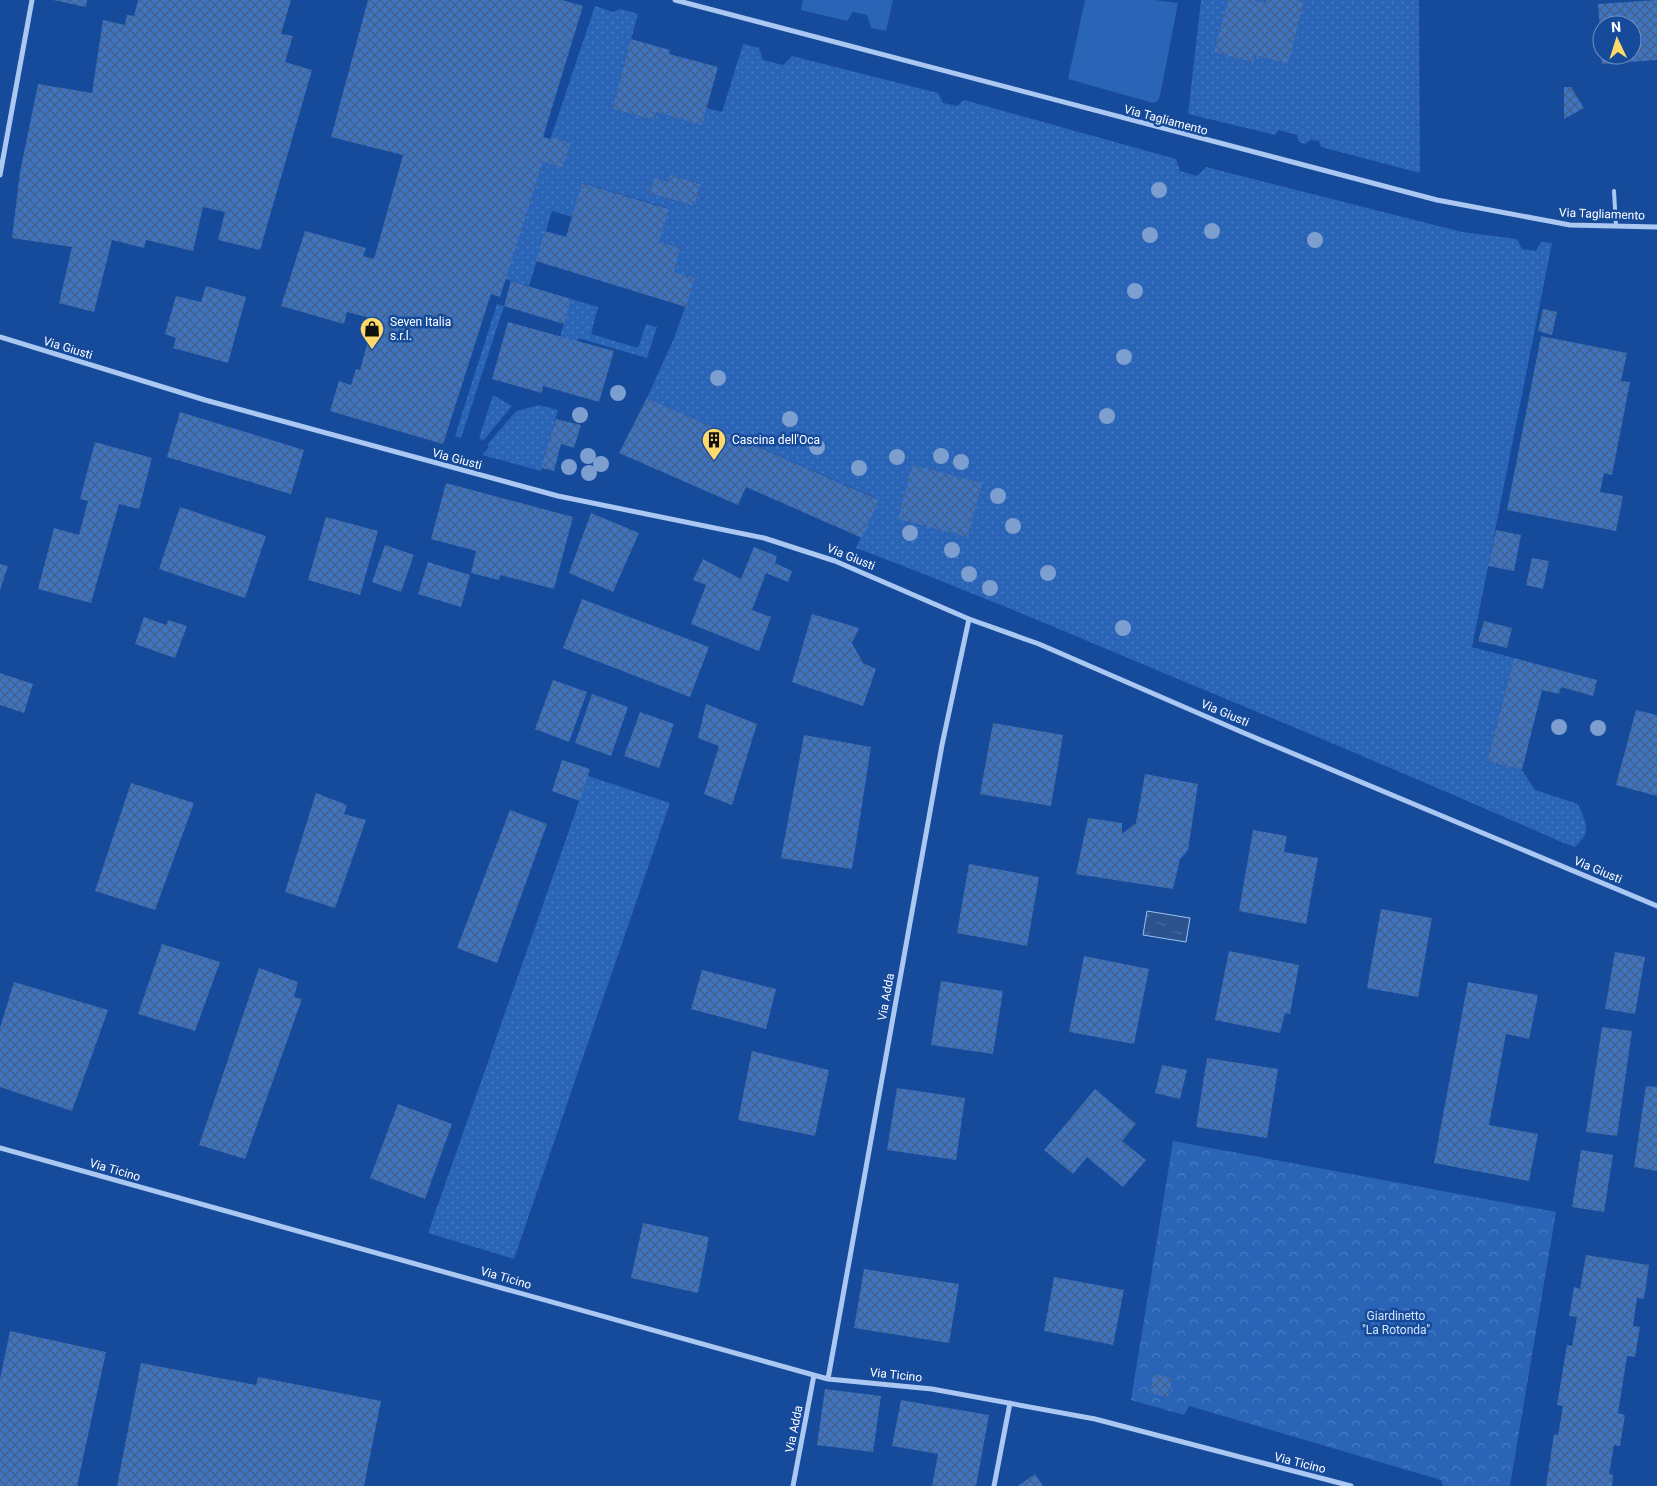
<svg xmlns="http://www.w3.org/2000/svg" width="1657" height="1486" font-family="Roboto,sans-serif">
<style>
.grass{fill:url(#grass-dots);fill-rule:evenodd}
.park{fill:url(#park-crowns)}
.garden{fill:#2964b7}
.water{fill:url(#water-ripples);stroke:#9cc2f5}
.building{fill:url(#building-cross-hatch)}
.lines{fill:none;stroke-linecap:round;stroke-linejoin:round}
.lane{stroke:#aac8f2;stroke-width:4}
.street{stroke:#aac8f2;stroke-width:5}
.tree{fill:#7d9fd0}
.labels{text-anchor:middle;stroke-width:5;stroke-linejoin:round;paint-order:stroke}
.street-label{font-size:12px;fill:#fff;stroke:#164a9a}
.poi-label{font-size:12px;fill:#fff;stroke:#164a9a;text-anchor:start}
.park-label{font-size:12px;fill:#d2e4fd;stroke:#164a9a}
</style>
<defs>
<pattern id="grass-dots" width="8" height="8" patternUnits="userSpaceOnUse" patternTransform="scale(1.25)"><rect width="8" height="8" fill="#2964b7"/><path d="M2 2h.1M6 6h.1" fill="none" stroke="#497bc2" stroke-width="1.8" stroke-linecap="round"/></pattern>
<pattern id="park-crowns" width="20" height="18" patternUnits="userSpaceOnUse" patternTransform="scale(1.25)"><rect width="20" height="18" fill="#2964b7"/><path d="M2 6a3 3 0 1 1 6 0M12 15a3 3 0 1 1 6 0" fill="none" stroke="#497bc2"/></pattern>
<pattern id="water-ripples" width="26" height="14" patternUnits="userSpaceOnUse" patternTransform="scale(1.25)"><rect width="26" height="14" fill="#2c538e"/><path d="M2 4q2-2 4 0t4 0M15 11q2-2 4 0t4 0" fill="none" stroke="#4c6d9f"/></pattern>
<pattern id="building-cross-hatch" width="8" height="8" patternUnits="userSpaceOnUse" patternTransform="scale(1.25)"><rect width="8" height="8" fill="#3e74c1"/><path d="M0 0l8 8M0 8l8-8" fill="none" stroke="#456086"/></pattern>
</defs>
<rect width="100%" height="100%" fill="#164a9a"/>
<path class="grass" d="M1201,0H1419L1420,173L1321,147L1319,141L1311,140L1305,144L1299,142L1297,135L1279,130L1275,135L1188,114Z
M595,6L613,12L620,9L638,14L612,109L654,120L656,112L702,124L707,108L722,112L743,44L759,48L763,60L783,65L792,56L938,93L943,103L957,106L964,100L1176,159L1180,171L1197,176L1206,167L1462,232L1517,239L1522,249L1536,251L1541,242L1552,243L1472,647L1514,658L1487,761L1522,770L1535,790L1578,804C1586,825 1593,830 1575,847L1566,844C1437,787 1308,733 1178,679C1071,634 965,589 856,548L878,499L647,398L675,336L695,278L674,272L681,248L659,242L668,208L583,183L572,217L552,211L529,286L505,279L543,162L563,168L571,143L551,137ZM670,176L701,184L694,206L649,193L654,178L668,182Z
M571,299L598,307L591,334L638,348L646,324L657,327L647,358L578,338L577,341L560,337Z
M497,304L504,306L461,438L455,436Z
M493,395L512,406L483,441L479,438Z
M539,405L558,410L541,471L482,455L489,447L487,445L516,411Z
M588,776L670,803L514,1259L428,1233Z"/>
<path class="park" d="M1173,1141L1556,1212L1510,1486H1443L1441,1480L1189,1406L1184,1415L1131,1400Z"/>
<path class="garden" d="M803,0H893L886,31L871,28L867,15L853,12L847,21L801,10Z
M1085,0H1154L1178,3L1160,96L1157,102L1153,103L1068,79Z"/>
<path class="water" d="M1147,911L1190,918L1186,942L1143,935Z"/>
<path class="building" d="M53,0H87L86,7Z
M138,0H291L281,34L293,36L285,62L312,70L260,250L218,240L225,212L203,207L193,251L146,240L144,248L112,240L94,312L59,303L72,247L12,238L20,172L38,84L92,93L103,20L125,25L127,15L134,16Z
M368,0H562L583,6L543,137L550,139L551,137L571,143L563,168L543,162L500,297L491,294L443,444L330,411L339,381L351,385L356,369L360,370L374,319L347,312L344,324L281,306L305,231L366,248L363,256L374,259L403,155L331,137Z
M1228,0H1253L1266,3L1267,0H1295L1304,2L1288,64L1255,55L1253,62L1214,52Z
M1657,0V60L1602,64L1601,55H1632V25H1602V45H1601L1598,4Z
M631,39L670,50L669,54L718,67L702,125L656,112L654,120L612,109Z
M1564,87H1571L1584,108L1564,119Z
M670,175L701,184L694,206L649,193L654,178L668,182Z
M582,183L669,209L659,242L681,248L674,272L695,278L686,307L536,261L545,231L566,237Z
M511,281L571,299L564,324L504,306Z
M206,286L246,297L228,363L173,348L176,338L165,334L176,296L201,302Z
M1543,309L1557,312L1552,335L1538,331Z
M508,322L614,351L599,402L543,386L542,393L492,379Z
M1541,336L1627,353L1621,381L1630,382L1612,475L1604,473L1600,492L1623,496L1616,531L1507,510Z
M647,398L879,500L862,538L746,487L738,505L619,453Z
M180,412L304,450L291,494L167,457Z
M556,419L581,425L574,448L561,444L554,471L541,468Z
M95,442L152,458L139,509L119,504L91,603L38,589L54,528L79,535L88,501L80,499Z
M912,465L982,483L968,537L898,519Z
M446,483L573,517L554,589L500,575L499,580L471,573L476,551L431,539Z
M180,507L266,536L245,598L159,569Z
M591,513L639,533L613,592L569,573Z
M326,517L378,531L360,595L308,580Z
M1496,530L1521,535L1514,571L1488,566Z
M385,545L414,555L401,592L372,582Z
M754,547L777,556L775,563L792,571L788,582L766,573L752,610L771,617L759,651L691,624L706,585L693,580L703,559L741,579Z
M1532,558L1549,561L1543,589L1526,585Z
M428,562L470,575L461,607L418,594Z
M0,564L8,566L0,590Z
M582,599L709,647L690,697L563,648Z
M812,614L859,628L852,643L863,663L876,669L863,706L792,682Z
M144,617L166,625L168,620L187,626L175,658L135,644Z
M1484,621L1512,628L1507,648L1478,641Z
M1514,658L1597,680L1593,696L1561,687L1559,694L1542,690L1522,770L1487,761Z
M0,673L33,684L24,713L0,705Z
M553,680L587,692L569,742L535,729Z
M592,694L628,707L611,756L575,743Z
M706,704L757,724L732,805L704,794L719,746L698,738Z
M1636,710L1657,715V796L1616,785Z
M640,712L674,724L659,768L624,756Z
M993,723L1063,735L1051,806L980,794Z
M804,735L871,747L852,869L781,858Z
M562,760L590,769L580,801L552,791Z
M1145,774L1198,784L1188,850L1180,859L1173,889L1076,874L1088,818L1122,823V834L1136,823Z
M131,783L194,803L155,910L95,891Z
M316,793L347,805L344,814L366,820L335,908L285,892Z
M510,810L547,824L497,963L457,948Z
M1253,830L1287,836L1284,852L1318,858L1306,924L1239,911Z
M969,864L1039,877L1027,946L957,933Z
M1381,909L1432,918L1418,997L1367,988Z
M162,944L220,962L195,1031L138,1014Z
M1229,951L1299,965L1290,1014L1285,1013L1280,1033L1215,1020Z
M1615,952L1645,957L1635,1014L1605,1009Z
M1084,956L1149,969L1134,1044L1069,1032Z
M259,968L298,982L294,997L302,999L245,1159L199,1145Z
M702,970L776,989L766,1029L691,1009Z
M941,981L1003,991L993,1054L931,1045Z
M14,982L108,1010L72,1111L0,1087V1028Z
M1468,982L1538,995L1529,1039L1506,1034L1489,1125L1538,1134L1529,1181L1434,1163Z
M1602,1027L1632,1031L1617,1136L1586,1132Z
M752,1051L829,1070L815,1136L738,1120Z
M1207,1058L1278,1069L1267,1138L1196,1127Z
M1162,1065L1187,1070L1180,1099L1155,1093Z
M1646,1086L1657,1087V1171L1634,1167Z
M897,1088L965,1098L956,1160L887,1150Z
M1095,1089L1136,1124L1122,1141L1146,1160L1123,1187L1087,1157L1073,1174L1044,1150Z
M398,1104L452,1124L425,1199L370,1178Z
M1581,1150L1613,1155L1604,1212L1572,1207Z
M643,1223L709,1237L698,1293L631,1278Z
M1586,1255L1649,1265L1644,1299L1637,1298L1633,1326L1640,1327L1635,1357L1627,1356L1618,1413L1625,1415L1620,1446L1614,1445L1609,1474L1613,1475L1612,1486H1546L1554,1434L1558,1435L1563,1406L1557,1405L1567,1345L1572,1346L1577,1317L1569,1316L1574,1287L1580,1289Z
M864,1269L959,1284L949,1343L854,1328Z
M1054,1277L1124,1290L1113,1345L1044,1331Z
M10,1331L106,1352L77,1486H0V1379Z
M141,1363L256,1385L258,1377L381,1401L364,1486H117Z
M1154,1374L1172,1378L1168,1397L1150,1393Z
M825,1389L881,1396L873,1452L817,1445Z
M901,1400L989,1415L976,1486H932L938,1454L892,1446Z
M1035,1474L1043,1486H1018Z"/>
<g class="lines">
<path class="lane" d="M1614,191L1616,226"/>
<path class="street" d="M675,0L1437,200L1570,225L1657,227
M0,175L32,0
M0,337L205,400L558,496L764,538L835,561L969,619L1039,644L1244,733L1657,906
M0,1148L828,1379L932,1389L1095,1419L1351,1486
M828,1379L942,745L969,619
M793,1486L814,1375
M994,1486L1010,1403"/>
</g>
<g class="tree">
<circle cx="1159" cy="190" r="8"/>
<circle cx="1212" cy="231" r="8"/>
<circle cx="1150" cy="235" r="8"/>
<circle cx="1315" cy="240" r="8"/>
<circle cx="1135" cy="291" r="8"/>
<circle cx="1124" cy="357" r="8"/>
<circle cx="718" cy="378" r="8"/>
<circle cx="618" cy="393" r="8"/>
<circle cx="580" cy="415" r="8"/>
<circle cx="1107" cy="416" r="8"/>
<circle cx="790" cy="419" r="8"/>
<circle cx="817" cy="447" r="8"/>
<circle cx="588" cy="456" r="8"/>
<circle cx="941" cy="456" r="8"/>
<circle cx="897" cy="457" r="8"/>
<circle cx="961" cy="462" r="8"/>
<circle cx="601" cy="464" r="8"/>
<circle cx="569" cy="467" r="8"/>
<circle cx="859" cy="468" r="8"/>
<circle cx="589" cy="473" r="8"/>
<circle cx="998" cy="496" r="8"/>
<circle cx="1013" cy="526" r="8"/>
<circle cx="910" cy="533" r="8"/>
<circle cx="952" cy="550" r="8"/>
<circle cx="1048" cy="573" r="8"/>
<circle cx="969" cy="574" r="8"/>
<circle cx="990" cy="588" r="8"/>
<circle cx="1123" cy="628" r="8"/>
<circle cx="1559" cy="727" r="8"/>
<circle cx="1598" cy="728" r="8"/>
</g>
<defs>
<symbol id="shop-pin" viewBox="-11 -11 22 30"><path d="M0 17L-7.5 6A9.5 9.5 0 1 1 7.5 6Z" fill="#ffda6b" stroke="#164a9a"/><path d="M-5-2.5h2.3a2.7 3.5 0 0 1 5.4 0H5L5.5 6h-11ZM-1.5-2.5h3a1.5 2.3 0 0 0-3 0Z" fill="#111"/></symbol>
<symbol id="building-pin" viewBox="-11 -11 22 30"><path d="M0 17L-7.5 6A9.5 9.5 0 1 1 7.5 6Z" fill="#ffda6b" stroke="#164a9a"/><path d="M-4-6H4V6H1V3H-1V6H-4ZM-2.5-4.3h1.7v1.8h-1.7ZM.8-4.3h1.7v1.8H.8ZM-2.5-1h1.7V.8h-1.7ZM.8-1h1.7V.8H.8Z" fill="#111"/></symbol>
</defs>
<g fill-rule="evenodd">
<use href="#shop-pin" x="358" y="315" width="28" height="38"/>
<use href="#building-pin" x="700" y="426" width="28" height="38"/>
</g>
<g class="labels">
<g class="street-label">
<text transform="translate(1166 120) rotate(15)" y="4">Via Tagliamento</text>
<text transform="translate(1602 214) rotate(2)" y="4">Via Tagliamento</text>
<text transform="translate(68 348) rotate(17)" y="4">Via Giusti</text>
<text transform="translate(457 459) rotate(15)" y="4">Via Giusti</text>
<text transform="translate(851 557) rotate(22)" y="4">Via Giusti</text>
<text transform="translate(1225 713) rotate(23)" y="4">Via Giusti</text>
<text transform="translate(1598 870) rotate(23)" y="4">Via Giusti</text>
<text transform="translate(886 997) rotate(-80)" y="4">Via Adda</text>
<text transform="translate(115 1170) rotate(16)" y="4">Via Ticino</text>
<text transform="translate(506 1278) rotate(16)" y="4">Via Ticino</text>
<text transform="translate(896 1375) rotate(6)" y="4">Via Ticino</text>
<text transform="translate(794 1429) rotate(-79)" y="4">Via Adda</text>
<text transform="translate(1300 1463) rotate(14)" y="4">Via Ticino</text>
</g>
<g class="poi-label">
<text x="390" y="326">Seven Italia<tspan x="390" dy="14">s.r.l.</tspan></text>
<text x="732" y="444">Cascina dell'Oca</text>
</g>
<g class="park-label">
<text x="1396" y="1320">Giardinetto<tspan x="1396" dy="14">"La Rotonda"</tspan></text>
</g>
</g>
<g transform="translate(1617 40) rotate(356)"><circle r="24" fill="#164a9a" stroke="#7392c2"/>
<path d="M0-4L9 19L0 12L-9 19Z" fill="#ffda6b"/>
<text y="-8" font-size="14" font-weight="bold" text-anchor="middle" fill="#ffffff">N</text>
</g>
</svg>
